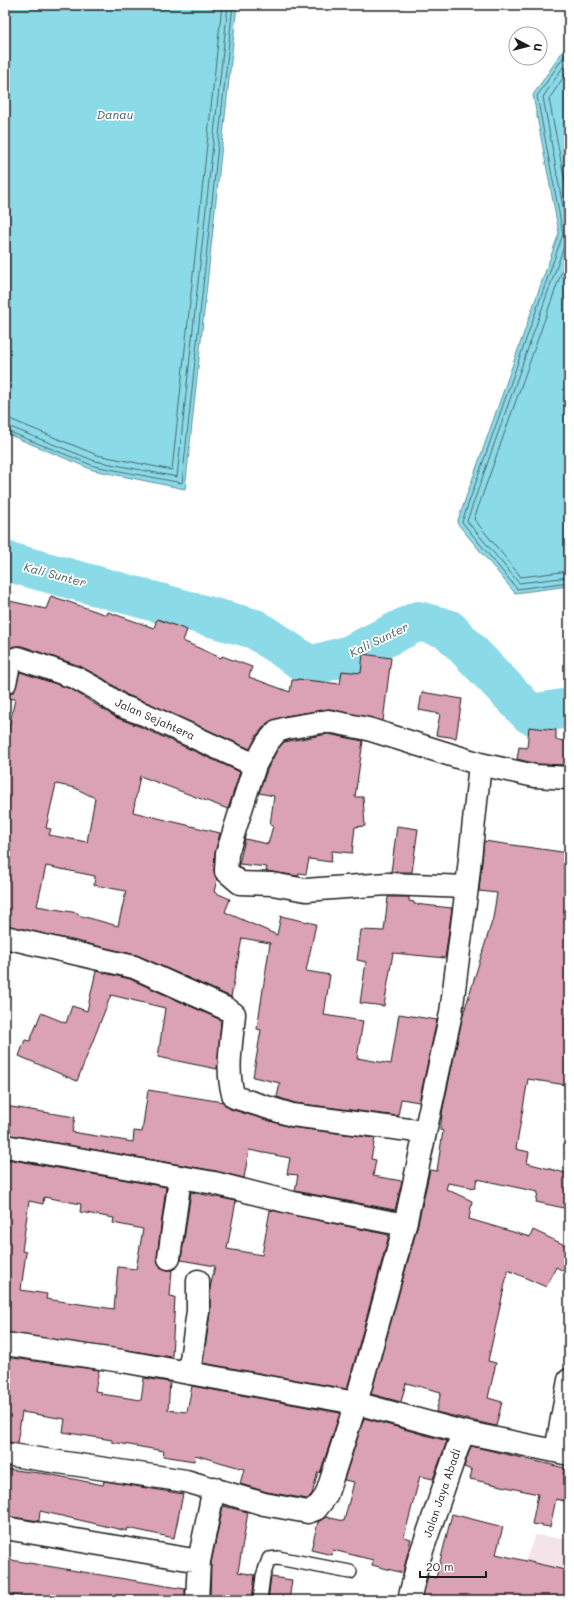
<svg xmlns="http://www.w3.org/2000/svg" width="574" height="1605" font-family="Mali,sans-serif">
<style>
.built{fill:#f4e3e8}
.water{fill:#8bdae8;stroke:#5f8e96}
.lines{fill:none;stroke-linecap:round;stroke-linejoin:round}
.shore{stroke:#48686e;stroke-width:1}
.river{stroke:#8bdae8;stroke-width:40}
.building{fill:#daa2b4;stroke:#1c1c1c;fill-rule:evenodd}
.service-casing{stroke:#1c1c1c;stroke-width:16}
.minor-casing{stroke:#1c1c1c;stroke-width:25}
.service{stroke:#fff;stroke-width:13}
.minor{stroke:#fff;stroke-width:22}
.labels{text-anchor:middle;stroke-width:3.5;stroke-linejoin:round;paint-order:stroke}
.street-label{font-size:11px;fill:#1c1c1c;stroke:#fff}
.water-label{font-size:12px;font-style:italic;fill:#435e63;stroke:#fff}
</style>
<rect width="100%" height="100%" fill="#fff"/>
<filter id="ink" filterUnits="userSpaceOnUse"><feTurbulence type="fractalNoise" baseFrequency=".025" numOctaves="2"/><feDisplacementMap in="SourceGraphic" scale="8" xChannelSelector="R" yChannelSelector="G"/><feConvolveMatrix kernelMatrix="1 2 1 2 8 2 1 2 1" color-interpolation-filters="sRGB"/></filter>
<g filter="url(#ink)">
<path class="built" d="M535,1535L569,1540V1600H511Z"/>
<path class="water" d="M5,5H237L185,489L93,470L5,433Z
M569,42V586L515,593L457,523L559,233L533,95Z"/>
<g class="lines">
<path class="shore" d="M569,49L537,96L563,234L462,522L517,589L569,582
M569,58L543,97L568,235L467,521L519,583L569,577
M569,69L549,99L569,203
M569,251L474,519L521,577L569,571
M5,419L12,420L97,455L172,470L222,5
M5,425L95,461L177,477L228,5
M5,430L94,466L182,483L233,5"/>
<path class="river" d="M5,561L255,629L310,666L350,655L418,621L448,629L530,714L569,708"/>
</g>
<path class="building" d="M51,596L107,615L108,612L154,628L157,619L187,630L183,641L221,658L222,656L252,667L249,677L290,692L292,680H297V679L340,684L342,671L361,673L363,654L391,658L383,721L330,709L285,716L267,723L257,735L250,749L151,704L127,695L104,679L80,666L22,646H14L5,650V600L46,609Z
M20,672L71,689L117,718L141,727L240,772L228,809L140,776L133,812L220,833L215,853L214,871L217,879L214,892L230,899L225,912L277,935L281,916L316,924L306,971L330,975L324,1015L363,1021L357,1058L391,1064L399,1014L437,1020L419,1102L401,1099L398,1116L295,1103L277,1097L280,1083L253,1077L261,1030L257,1029L270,943L242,938L231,997L137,955L5,925V747L15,699L5,698V695L14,691ZM56,784L75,788L95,798L87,842L49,835L51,829L46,828ZM46,866L95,876L94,885L126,891L118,926L78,915V913L37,906Z
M422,692L462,699L456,738L436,735L440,714L419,710Z
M529,727L556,730V740L569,741V765L537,764L517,759L519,747L527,748Z
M328,734L363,741L355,797H363L365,826L355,827L352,853L332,851L331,862L309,859L306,874L299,873L298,876L266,871L267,867L239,864L245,839L268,844L273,826L270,825L274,796L259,793L267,770L277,750L284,742Z
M397,826L418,829L412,872H391Z
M484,841L569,853V1069L566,1085L528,1079L516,1149L529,1152L527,1163L569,1174V1184L564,1208L536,1202L538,1192L477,1179L475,1188L448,1183L446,1189L472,1201L469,1219L530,1237L533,1230L569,1247V1259L563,1271L556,1267L546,1287L508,1270L488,1361L496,1363L488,1398L502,1402L496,1426L436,1412L441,1392L406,1383L401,1402L371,1394L417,1228L430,1170L437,1171L443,1131L440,1130L443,1108L463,1015L493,918L497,893L479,891Z
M388,897H409V901L414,902V904L452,908L445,958L393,953L384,1006L360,1003L366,962L357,960L361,930L384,931Z
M96,971L130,979L221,1020L217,1069L158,1057L165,1008L111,995L77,1081L19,1056L25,1040L30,1041L41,1013L66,1023L72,1006L87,1011Z
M148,1090L223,1102L230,1109L290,1127L375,1138L371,1159L376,1160L373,1176L402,1181L395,1210L295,1191L298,1175L287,1174L290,1158L249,1150L244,1178L216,1171L5,1134V1106L75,1117L72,1132L133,1142L134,1131L142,1132Z
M7,1159L166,1187L157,1257L158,1263L161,1268L167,1270H172L170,1296L175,1297L172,1357L5,1332V1170ZM44,1197L81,1204L80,1212L114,1218L113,1223L143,1229L136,1269L118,1267L114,1309L46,1299L47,1294L21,1290L26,1252L22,1251L29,1201L43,1204Z
M191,1192L236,1201L227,1249L262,1255L270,1210L389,1235L347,1389L203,1363L210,1313V1288L215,1266L181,1260Z
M5,1357L99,1370L95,1391L102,1392L101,1394L141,1400L144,1378L170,1382L168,1410L187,1412L192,1386L340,1413L320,1473L318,1472L312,1494L307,1499L267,1492L240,1484L244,1469L195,1455L194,1461L163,1456L164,1451L112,1442V1440L63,1432L65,1419L22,1412L17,1443L5,1442Z
M364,1418L447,1441L433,1479L420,1476L404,1537L411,1539L403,1573L372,1565L373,1560L333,1550L332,1555L311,1550L318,1522L326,1517L344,1521L354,1482L344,1480Z
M471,1446L565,1468L563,1474L569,1475V1502L556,1499L550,1527L532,1524L538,1494L470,1479L472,1470L464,1467Z
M5,1469L48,1474L103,1485L104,1481L183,1494L174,1538L128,1528L127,1531L40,1511L39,1521L5,1516Z
M223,1506L248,1512L238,1572L255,1575L252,1600H210L211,1563Z
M452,1514L503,1527L496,1554L569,1571V1589L566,1600H427L428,1598L423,1597L428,1576L436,1578Z
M5,1559L185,1589V1600H45L5,1594Z
M271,1577L292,1580L289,1600H268Z"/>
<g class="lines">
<defs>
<path id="service" d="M260,1600L263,1576L269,1559L278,1558L350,1572"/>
<path id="minor" d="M5,683L9,665L12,660L18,658L45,667L76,678L98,690L121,706L146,715L255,765
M467,887L387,884L306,890L272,884L240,883L226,871L227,854L255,765L267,743L277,731L287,728L328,721L368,729L480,764L535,776L569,778
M5,937L134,967L227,1009L234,1014C232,1041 225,1071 234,1097L292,1115L425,1132
M5,1146L214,1183L297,1204L405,1225
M169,1258L180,1178
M5,1344L122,1361L356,1403L463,1432L569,1454
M189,1373L198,1311V1281
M556,1451L569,1380
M5,1454L186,1481L264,1504L308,1512L316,1509L326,1496L356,1403L405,1225L451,1013L467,887L480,764
M5,1528L199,1561
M197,1600L199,1561L214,1488
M409,1600L419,1559L463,1432"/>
</defs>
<use href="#service" class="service-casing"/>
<use href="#minor" class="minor-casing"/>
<use href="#service" class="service"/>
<use href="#minor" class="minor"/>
</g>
</g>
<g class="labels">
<g class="street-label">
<text transform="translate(155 719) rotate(24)" y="4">Jalan Sejahtera</text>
<text transform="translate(442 1493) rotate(-71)" y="4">Jalan Jaya Abadi</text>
</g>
<g class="water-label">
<text x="115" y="119">Danau</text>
<text transform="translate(55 575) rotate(15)" y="4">Kali Sunter</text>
<text transform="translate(379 640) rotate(-26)" y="4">Kali Sunter</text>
</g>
</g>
<rect width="574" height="1605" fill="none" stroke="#fff" stroke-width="20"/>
<rect x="10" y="10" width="554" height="1585" fill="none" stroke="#1c1c1c" stroke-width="1.5" filter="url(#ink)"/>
<g transform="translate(528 46) rotate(97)"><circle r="19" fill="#ffffff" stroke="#a4a4a4"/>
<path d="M0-3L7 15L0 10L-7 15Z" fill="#1c1c1c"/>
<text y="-6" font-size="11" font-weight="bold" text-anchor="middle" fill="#1c1c1c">U</text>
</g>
<path d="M420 1571v6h66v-6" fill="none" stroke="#1c1c1c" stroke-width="2"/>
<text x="426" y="1571" font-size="12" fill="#1c1c1c" stroke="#ffffff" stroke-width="3" paint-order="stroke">20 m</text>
</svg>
